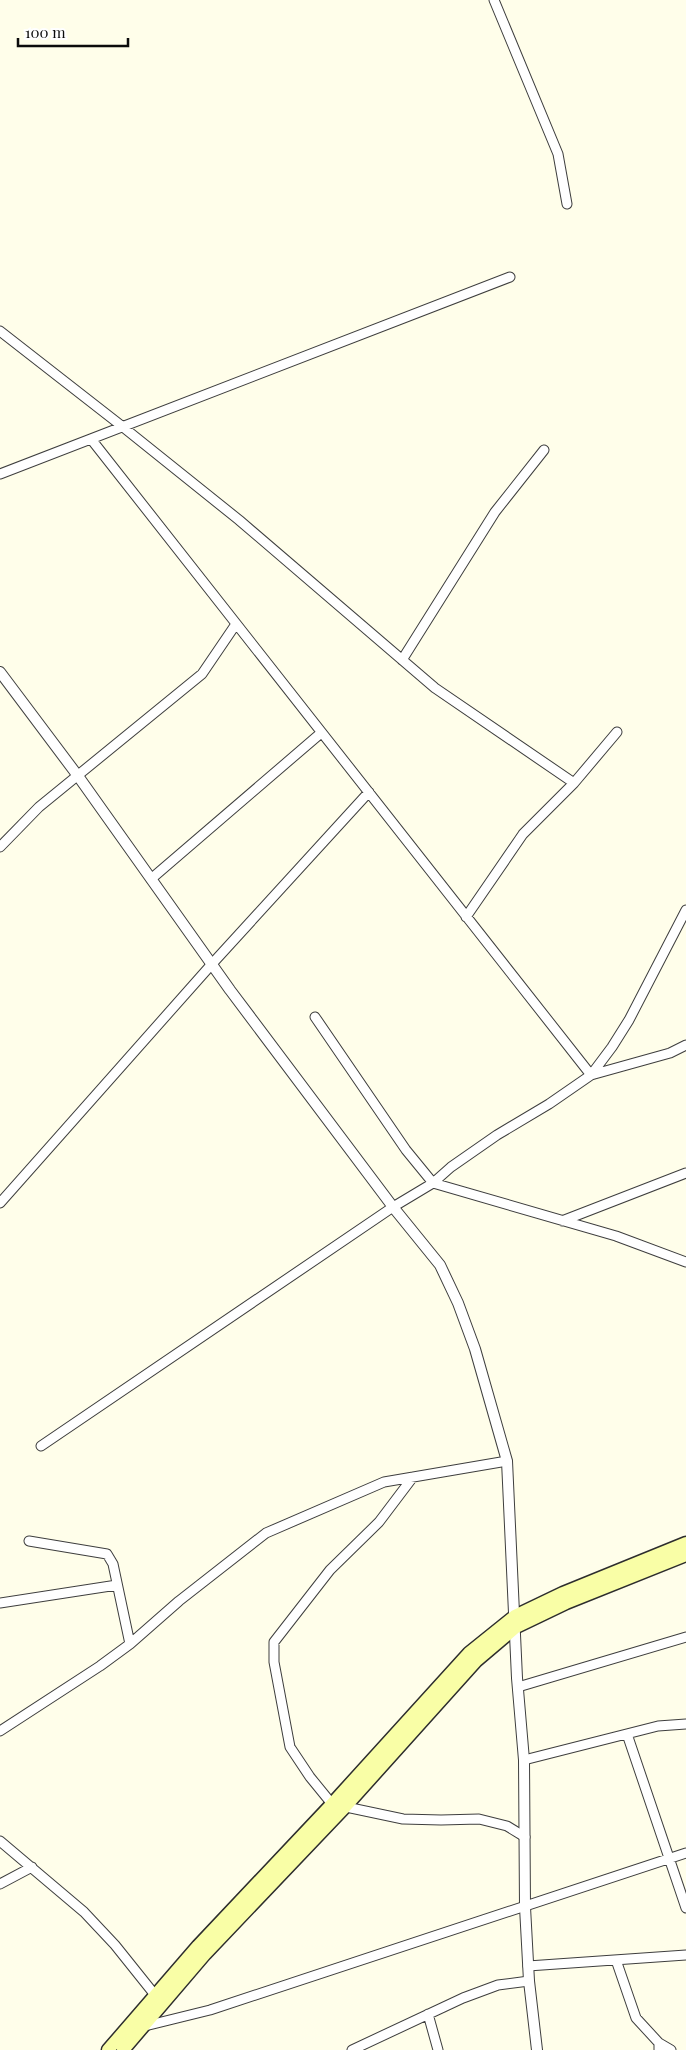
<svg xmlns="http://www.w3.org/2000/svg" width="686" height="2050" font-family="'Playfair Display',serif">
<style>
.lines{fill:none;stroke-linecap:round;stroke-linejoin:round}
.minor-casing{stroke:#3e3e3e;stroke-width:11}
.tertiary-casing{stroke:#3e3e3e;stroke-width:12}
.secondary-casing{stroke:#2d2d2d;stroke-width:15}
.minor{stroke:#fff;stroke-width:9}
.tertiary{stroke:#fff;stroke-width:10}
.secondary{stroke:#f9fea6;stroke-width:12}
</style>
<rect width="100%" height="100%" fill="#fffeea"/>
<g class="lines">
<defs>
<path id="minor" d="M494,0L558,154L567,204
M0,331L123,427L239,520L435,688L574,783
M91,439L591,1075L670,1053L686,1045
M0,474L510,277
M402,660L495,512L544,450
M0,847L39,807L202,674L236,624
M151,879L321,733
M466,917L523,834L574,783L617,732
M315,1017L406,1150L433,1183L616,1236L686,1262
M0,1203L211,965L369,792
M562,1221L686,1173
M41,1446L393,1207L433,1183L451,1167L497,1135L549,1104L591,1075L612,1047L629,1020L686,910
M413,1477L379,1522L330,1570L274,1642V1662L290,1747L310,1777L332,1804L403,1819L441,1820L479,1819L507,1826L525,1837
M29,1541L107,1554L113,1564L130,1644
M0,1603L117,1585
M518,1687L686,1637
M0,1731L100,1666L130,1644L179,1601L266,1533L384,1482L507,1461
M627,1734L686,1908
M524,1760L658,1726L686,1724
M0,1841L84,1912L115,1945L155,1995
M0,1884L32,1867
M616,1960L636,2018L659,2043V2050
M528,1966L686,1955
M428,2014L438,2050
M141,2027L210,2010L686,1853
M659,2043L671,2050
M352,2050L463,1998L498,1985L529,1981"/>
<path id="tertiary" d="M0,672L78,776L230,990L393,1207L440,1265L458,1303L475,1349L507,1461L517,1678L524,1760L525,1907L529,1981L537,2050"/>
<path id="secondary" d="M108,2050L198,1946L332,1804L469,1653L515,1616L563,1593L686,1543
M123,2050L205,1954L344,1808L476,1661L516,1627L566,1603L686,1555"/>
</defs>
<use href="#minor" class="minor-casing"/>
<use href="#tertiary" class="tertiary-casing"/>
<use href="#secondary" class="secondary-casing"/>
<use href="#minor" class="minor"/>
<use href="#tertiary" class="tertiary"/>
<use href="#secondary" class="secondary"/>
</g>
<path d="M18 38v8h110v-8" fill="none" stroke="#0b0b0b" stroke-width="2.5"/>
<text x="25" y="38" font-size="15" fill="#0b0b0b" stroke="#ffffff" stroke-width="4" paint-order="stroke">100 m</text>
</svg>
